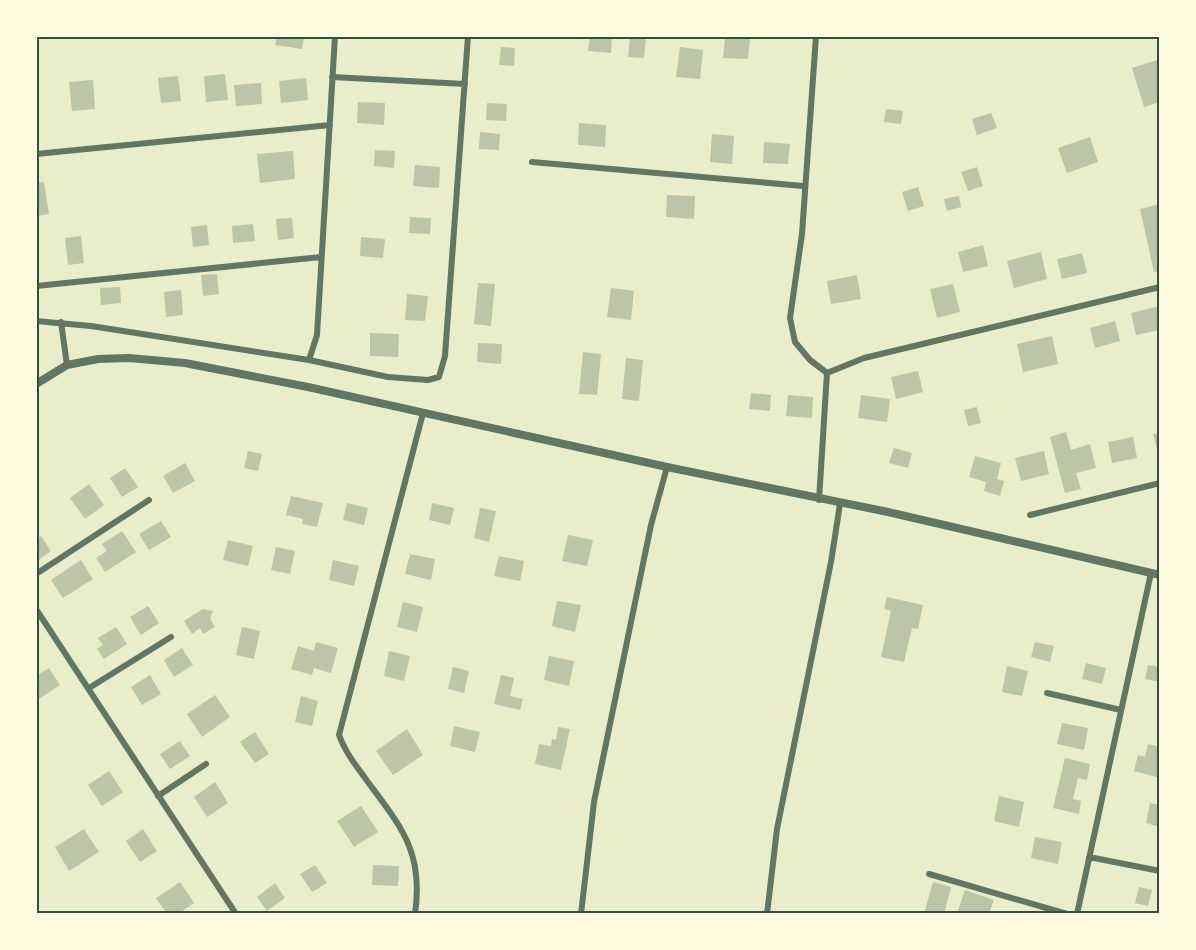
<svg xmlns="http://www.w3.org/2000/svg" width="1196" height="950" font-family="'Sofia Sans Condensed',sans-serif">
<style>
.building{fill:#bcc5a7}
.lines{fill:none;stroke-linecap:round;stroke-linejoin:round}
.minor{stroke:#617663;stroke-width:6}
.tertiary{stroke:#617663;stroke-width:8}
.neatline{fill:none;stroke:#344e41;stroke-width:2}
</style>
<rect width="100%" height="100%" fill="#e9edc9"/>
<path class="building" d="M277,36H304L302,49L275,45Z
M590,36H612L611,53L588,51Z
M630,37L646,38L644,58L628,57Z
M725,38L750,39L748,59L723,58Z
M501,47L515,48L514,66L499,65Z
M680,47L703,50L700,79L676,77Z
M1160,59V102L1144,107L1132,68Z
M225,74L228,100L206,102L204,76Z
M178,76L181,101L161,103L158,78Z
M306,78L308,100L281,103L279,81Z
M93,80L95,109L72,111L69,82Z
M261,83L262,104L236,106L234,85Z
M358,102L385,103L384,125L357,123Z
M487,103L507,104L506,121L486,120Z
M886,109L903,111L901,124L884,122Z
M991,113L997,128L977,135L972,119Z
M579,123L606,125L605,147L578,145Z
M480,132L500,134L499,150L479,149Z
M712,134L734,136L732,164L710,162Z
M1090,137L1098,162L1067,173L1058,148Z
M764,142L790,144L788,164L763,163Z
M375,150L395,151L394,168L374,166Z
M293,151L295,179L260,183L257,154Z
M415,165L440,167L439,188L413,186Z
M977,167L983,186L968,191L961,172Z
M44,182L49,214L36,216V183Z
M918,187L924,206L908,211L902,192Z
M667,195L695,196L694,219L666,217Z
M959,196L961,207L947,211L944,199Z
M1160,204V271L1154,272L1140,209Z
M410,217L431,218L430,234L409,233Z
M292,218L294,238L278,240L276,219Z
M253,224L255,241L233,243L232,226Z
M207,225L209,245L193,247L191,227Z
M81,236L84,263L68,265L65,238Z
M361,237L385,239L383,258L360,256Z
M983,245L988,266L963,272L958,252Z
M1041,252L1047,279L1014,288L1007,261Z
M1082,253L1087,273L1062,279L1057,259Z
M217,274L219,294L203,296L201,275Z
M857,275L861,299L831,304L827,281Z
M478,283L495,284L491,326L474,324Z
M953,284L960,312L937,318L930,289Z
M120,287L121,303L101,305L100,288Z
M611,288L634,291L631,320L607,317Z
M181,290L183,315L166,317L164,292Z
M407,294L428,296L425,321L405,320Z
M1160,306V330L1136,335L1131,313Z
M1115,321L1120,341L1095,348L1090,328Z
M370,333L399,334L398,357L370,356Z
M1052,336L1058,364L1023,372L1017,344Z
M478,343L502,344L501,364L477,362Z
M583,352L601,354L597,395L579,394Z
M626,358L643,360L639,401L622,399Z
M918,371L923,392L896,399L891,377Z
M751,393L771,395L770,411L749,409Z
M788,395L813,397L812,418L786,416Z
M861,395L890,399L887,422L858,418Z
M977,407L981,423L968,426L964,410Z
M1066,432L1071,450L1090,444L1096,468L1076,473L1081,489L1065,493L1050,437Z
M1160,433V457H1159L1153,434Z
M1133,437L1137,458L1112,463L1108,442Z
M894,448L912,453L908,468L889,463Z
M248,451L262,454L258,471L244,468Z
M1044,451L1049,474L1021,481L1015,458Z
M975,456L1001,463L997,479L1004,481L1000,496L984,491L986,482L969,477Z
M185,463L195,481L173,493L163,476Z
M125,468L138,487L122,497L110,478Z
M89,484L104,505L85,519L70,498Z
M291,496L323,503L317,527L302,524L303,519L286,515Z
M347,503L368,508L364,525L343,520Z
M432,503L454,508L450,525L429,520Z
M480,508L496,511L489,542L474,538Z
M161,521L171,537L149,550L139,534Z
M122,531L136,552L105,572L96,558L107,551L102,544Z
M568,535L593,540L587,566L562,561Z
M41,536L51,551L36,562V539Z
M228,540L253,546L248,566L223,560Z
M276,547L295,551L290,574L271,570Z
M410,554L435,559L431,580L405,574Z
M499,556L524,561L520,581L494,576Z
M81,560L93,579L63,598L51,580Z
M333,560L359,566L354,586L329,580Z
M887,597L923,605L918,629L912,628L904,662L881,657L891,611L884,609Z
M557,601L581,605L575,632L552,626Z
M403,602L423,607L417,632L397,627Z
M148,606L159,623L141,635L130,617Z
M203,609L213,611L210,618L215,627L203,634L200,628L192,634L184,621Z
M116,627L127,644L104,659L97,649L103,645L98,638Z
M242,627L260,631L254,659L236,655Z
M316,642L338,648L331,673L314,668L312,675L291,669L298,646L314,651Z
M1035,642L1054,646L1050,662L1031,657Z
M182,648L193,665L174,677L164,660Z
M389,651L410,656L404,681L384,676Z
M549,656L574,661L569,686L544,680Z
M1086,663L1106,668L1102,684L1082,679Z
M1148,665L1160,667V682L1145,679Z
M1007,666L1028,671L1022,696L1002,692Z
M453,667L469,671L464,693L448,689Z
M49,668L60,685L39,699L36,676Z
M150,675L161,694L142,705L131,687Z
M501,675L514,678L510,696L523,699L520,710L494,704Z
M215,695L230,717L202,737L187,714Z
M301,696L318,701L312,726L295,722Z
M1062,723L1088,728L1084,750L1057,744Z
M454,726L480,732L475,752L450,746Z
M558,727L570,729L561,770L535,764L539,744L551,746L552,739L556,740Z
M407,729L423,755L393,775L376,751Z
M255,732L269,754L255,763L240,742Z
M180,741L190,756L170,769L160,754Z
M1148,744L1160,747V778L1134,771L1138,755L1145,757Z
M1065,758L1090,764L1087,780L1078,778L1073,799L1081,801L1079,814L1053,808Z
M109,771L123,792L102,806L88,785Z
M215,782L228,803L207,817L194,797Z
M999,796L1024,802L1019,827L994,821Z
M1150,803L1160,805V827L1146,823Z
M361,806L378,832L354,847L337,821Z
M84,829L99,852L69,871L55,847Z
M143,829L157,851L140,862L126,841Z
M1035,837L1062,842L1058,864L1031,858Z
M315,865L327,883L312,892L300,874Z
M373,865L399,866L398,886L372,885Z
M180,882L194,903L178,914H167L156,898Z
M933,882L951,887L944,914H924Z
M275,883L285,898L267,911L257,897Z
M1139,887L1152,890L1148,906L1135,903Z
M965,890L994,900L989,914L957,913Z"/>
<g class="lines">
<path class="minor" d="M816,36L802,234L790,318L795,342L810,360L827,373
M332,77L465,84
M36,154L330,125
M532,162L803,186
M36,286L321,257
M36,321L91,326L309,360L388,377L428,380L439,377L445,356L468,36
M61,322L67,365
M309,360L317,335L335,36
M819,500L827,373L864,358L1160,287
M1030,515L1160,483
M36,574L149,500
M36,609L236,914
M89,688L171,637
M1047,693L1121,710
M158,796L206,764
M1089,857L1160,871
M929,874L1067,914
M415,914C424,851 401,827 365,778C355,764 345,752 339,735L423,413
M581,914L594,802L651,525L667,467
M767,914L777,829L831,562L840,504
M1077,914L1151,573"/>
<path class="tertiary" d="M36,384L67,365L98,359L129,358L185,363L308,387L667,467L888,512L1160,575"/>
</g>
<rect width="1196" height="950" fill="none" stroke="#fefae0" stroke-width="75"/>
<rect x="38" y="38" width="1120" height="874" class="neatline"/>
</svg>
